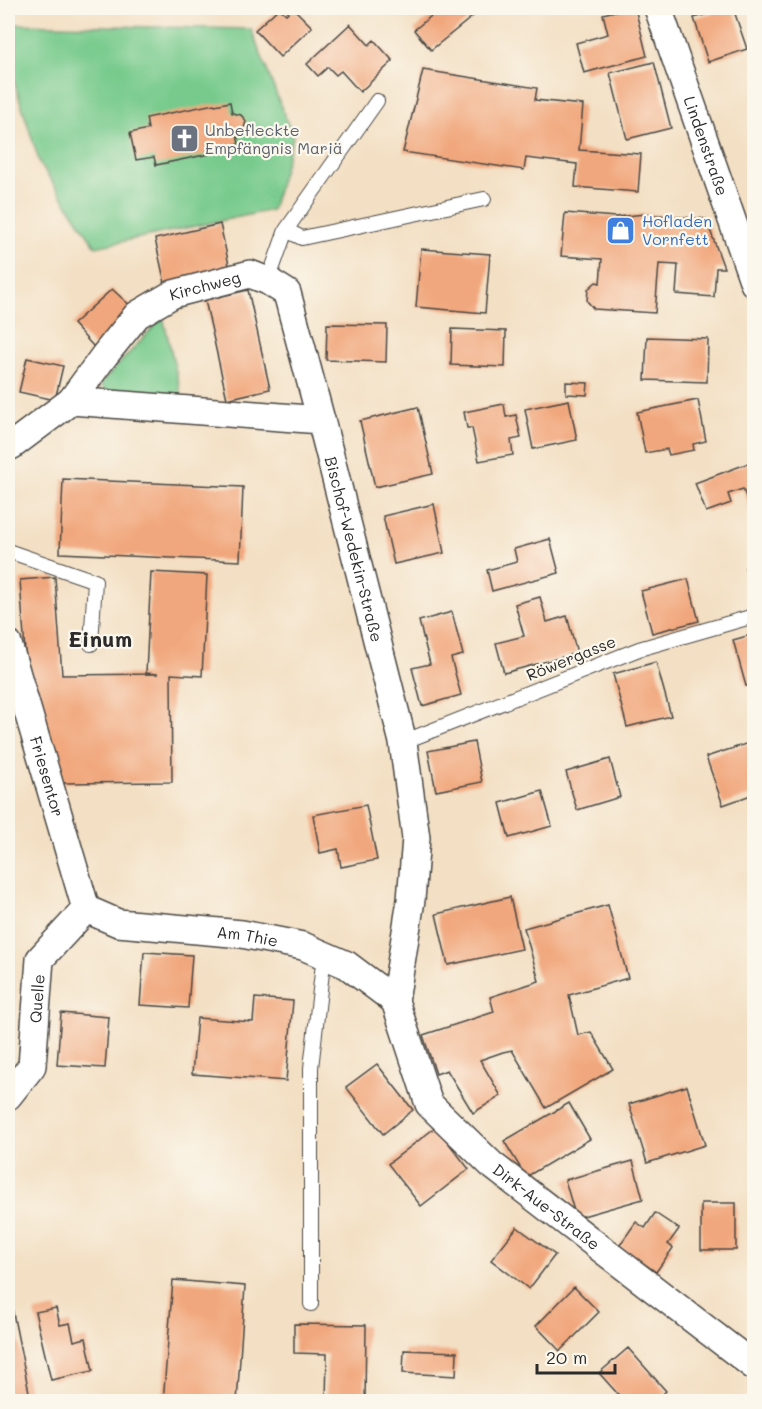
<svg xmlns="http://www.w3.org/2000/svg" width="762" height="1409" font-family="Mali,sans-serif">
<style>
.green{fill:#77ca8c;stroke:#517a5c;stroke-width:1.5}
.building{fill:#f1a77d}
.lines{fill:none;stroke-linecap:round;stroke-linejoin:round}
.lane-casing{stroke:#494642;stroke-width:16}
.street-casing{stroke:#494642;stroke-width:30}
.lane{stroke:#fff;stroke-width:14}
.street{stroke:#fff;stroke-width:27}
.labels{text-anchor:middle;stroke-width:4.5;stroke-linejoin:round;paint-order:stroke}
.worship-label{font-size:16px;fill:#5b616d;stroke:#fbf7ec;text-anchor:start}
.street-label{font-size:16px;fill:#2b2b2b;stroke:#fbf7ec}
.shop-label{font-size:16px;fill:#366cbe;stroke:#fbf7ec;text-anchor:start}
.district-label{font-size:22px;font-weight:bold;fill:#2b2b2b;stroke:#fbf7ec}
</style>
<rect width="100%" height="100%" fill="#fbf7ec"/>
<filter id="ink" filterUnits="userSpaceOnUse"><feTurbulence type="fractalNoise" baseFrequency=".0167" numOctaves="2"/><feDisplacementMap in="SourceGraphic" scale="12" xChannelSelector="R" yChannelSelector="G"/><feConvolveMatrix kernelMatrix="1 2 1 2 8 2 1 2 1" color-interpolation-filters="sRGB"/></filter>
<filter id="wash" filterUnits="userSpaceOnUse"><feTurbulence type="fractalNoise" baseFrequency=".008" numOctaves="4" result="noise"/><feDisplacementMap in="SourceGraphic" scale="24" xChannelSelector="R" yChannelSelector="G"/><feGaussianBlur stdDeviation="1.35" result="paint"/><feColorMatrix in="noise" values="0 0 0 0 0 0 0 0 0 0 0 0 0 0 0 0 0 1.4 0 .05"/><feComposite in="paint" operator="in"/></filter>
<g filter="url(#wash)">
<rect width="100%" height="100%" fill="#f3dfc3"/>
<path class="green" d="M8,24L251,29L293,137L272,210L96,247L40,164L8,62Z
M163,317L182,397L106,392L100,384Z"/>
<g id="blocks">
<path class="building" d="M279,8L286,14L293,8L312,27L280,57L255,30Z
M441,8H483L431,50L414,30Z
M627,8H635L647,56L584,73L576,43L608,34L603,14Z
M727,8H733L747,49L708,62L694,18Z
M350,24L369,45L374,40L393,61L360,92L341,71L336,75L328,67L318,76L307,64Z
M654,62L671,128L627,139L610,73Z
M423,70L537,88L535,100L583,105L579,150L641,154L638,192L575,187L577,164L526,158L524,170L403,152Z
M230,102L232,113L241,115L246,121L244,129L237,134L239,144L223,148L224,151L156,165L154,157L136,160L130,133L148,129L146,118L214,104L215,105Z
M565,213L616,217L645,214L706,219L724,268H716L714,297L676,294L678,265L659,264L655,313L594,309L587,301L588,289L596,282L600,283L602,259L561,256Z
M8,215L15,231L8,234Z
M220,224L231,274L166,288L155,239Z
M421,249L490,254L485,313L416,307Z
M112,289L135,310L94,347L73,324Z
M248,290L270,389L227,399L205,300Z
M327,324L387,325L386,362L326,360Z
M452,329L506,331L505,367L451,365Z
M647,337L708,339L707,382L645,380Z
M27,358L63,366L55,400L19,392Z
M566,382L588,383L587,395L566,394Z
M569,400L577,440L533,449L525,409Z
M698,400L706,441L693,444L694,450L669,455L667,449L645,453L637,412Z
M504,404L506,417L516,415L521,438L511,440L513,455L479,461L472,428H467L464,412Z
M418,407L433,474L375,487L360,421Z
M754,461V512L752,513L743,489L728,494L731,503L706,512L695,483Z
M63,479L243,487L240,561L60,553Z
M434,504L444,553L394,564L383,516Z
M550,539L559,573L492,591L487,570L517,562L514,549Z
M754,566V598L745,568Z
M151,572L207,575L202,676L171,674L172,782L62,783L25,652L20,580L55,577L62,675L158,674L146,673Z
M688,579L699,621L652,633L641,591Z
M540,597L547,622L567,616L577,653L504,673L496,643L524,636L515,604Z
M452,612L463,655L451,658L461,695L422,706L412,668L430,664L419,621Z
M754,634V684L746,686L733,640Z
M656,662L671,716L627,727L613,674Z
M474,742L482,782L436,791L428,751Z
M749,743L754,759V794L723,805L706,757Z
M610,759L620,797L577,810L566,772Z
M542,791L552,826L509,838L500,803Z
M366,805L377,860L341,867L338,849L320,853L313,815Z
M510,897L522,949L448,965L436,914Z
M608,905L628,978L569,995L578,1035L591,1032L613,1069L546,1108L512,1050L503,1052L480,1060L501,1096L473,1113L447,1070L436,1074L423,1035L494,1012L490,997L539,981L524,928Z
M144,952L192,955L188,1008L140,1005Z
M255,998L293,1001L286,1081L192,1074L197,1018L253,1022Z
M61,1013L109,1017L105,1068L57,1065Z
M377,1064L413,1110L383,1134L346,1087Z
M687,1086L705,1145L647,1163L629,1104Z
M569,1103L590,1139L526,1177L504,1141Z
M436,1127L469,1169L421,1206L388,1164Z
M633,1161L643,1199L576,1218L565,1180Z
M701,1203H736V1250H701Z
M655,1213L679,1229L668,1244L673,1248L656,1272L619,1246L636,1222L645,1228Z
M517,1227L555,1255L529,1289L491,1260Z
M173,1280L245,1286L237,1402H163Z
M574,1287L599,1312L560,1351L536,1326Z
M8,1293H9L31,1402H8Z
M56,1308L60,1325L70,1323L74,1341L86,1338L93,1371L51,1380L35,1312Z
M294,1324L366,1325L365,1402H326L327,1354L294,1353Z
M628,1348L666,1391L655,1402H625L599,1373Z
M404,1350L457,1352L456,1376L403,1373Z"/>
</g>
</g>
<g filter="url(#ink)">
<use href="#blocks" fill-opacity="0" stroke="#494642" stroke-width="1.5"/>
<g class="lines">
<defs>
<path id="lane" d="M286,230L302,238L484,199
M268,281L286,230L377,101
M8,551L95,581L91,644
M403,742L639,649L754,616
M311,1304V1068L324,955"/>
<g id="street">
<path id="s1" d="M658,8L754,283"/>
<path id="s2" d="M71,401L104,356L137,315L173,294L250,274L268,281L287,293L321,420"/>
<path id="s3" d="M11,446L71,401L321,420L403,742L416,838L411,900L395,1001L429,1104L492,1165L754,1366"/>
<path id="s4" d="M8,644L86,909"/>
<path id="s5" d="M86,909L118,923L242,934L303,946L347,965L395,1001"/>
<path id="s6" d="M8,1096L32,1066L40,959L86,909"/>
</g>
</defs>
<use href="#lane" class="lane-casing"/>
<use href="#street" class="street-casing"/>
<use href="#lane" class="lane"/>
<use href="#street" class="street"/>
</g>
</g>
<defs>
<symbol id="church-square" viewBox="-11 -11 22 22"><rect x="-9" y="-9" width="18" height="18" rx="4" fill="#6b7280" stroke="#fbf7ec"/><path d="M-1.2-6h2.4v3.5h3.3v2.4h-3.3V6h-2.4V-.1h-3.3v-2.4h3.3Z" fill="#fff"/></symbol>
<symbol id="shop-square" viewBox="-11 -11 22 22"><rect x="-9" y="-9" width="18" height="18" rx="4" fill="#3f7fe0" stroke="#fbf7ec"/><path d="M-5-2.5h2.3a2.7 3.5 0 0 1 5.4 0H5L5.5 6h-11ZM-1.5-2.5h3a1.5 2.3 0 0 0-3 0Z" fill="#fff"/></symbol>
</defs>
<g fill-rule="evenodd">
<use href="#church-square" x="168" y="122" width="33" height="33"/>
<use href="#shop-square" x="604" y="214" width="33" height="33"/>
</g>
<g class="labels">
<g class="worship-label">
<text x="205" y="136">Unbefleckte<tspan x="205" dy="18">Empfängnis Mariä</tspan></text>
</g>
<g class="street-label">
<text dy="6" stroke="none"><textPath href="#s1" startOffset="146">Lindenstraße</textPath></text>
<text dy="6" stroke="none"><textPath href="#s2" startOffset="183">Kirchweg</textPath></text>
<text dy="6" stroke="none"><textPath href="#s3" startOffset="459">Bischof-Wedekin-Straße</textPath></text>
<text transform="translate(571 658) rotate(-22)" y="6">Röwergasse</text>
<text dy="6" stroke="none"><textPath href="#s4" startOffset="138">Friesentor</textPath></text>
<text dy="6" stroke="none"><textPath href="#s5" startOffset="165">Am Thie</textPath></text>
<text dy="6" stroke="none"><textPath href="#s6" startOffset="106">Quelle</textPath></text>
<text dy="6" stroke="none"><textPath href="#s3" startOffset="1184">Dirk-Aue-Straße</textPath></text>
</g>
<g class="shop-label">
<text x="642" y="227">Hofladen<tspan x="642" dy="18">Vornfett</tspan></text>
</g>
<g class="district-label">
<text x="100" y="647">Einum</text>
</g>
</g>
<rect width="762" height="1409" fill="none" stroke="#fbf7ec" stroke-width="30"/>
<path d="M537 1364v9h78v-9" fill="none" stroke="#2b2b2b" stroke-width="3"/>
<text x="546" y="1364" font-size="18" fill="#2b2b2b" stroke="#fbf7ec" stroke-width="4.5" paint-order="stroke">20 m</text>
</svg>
